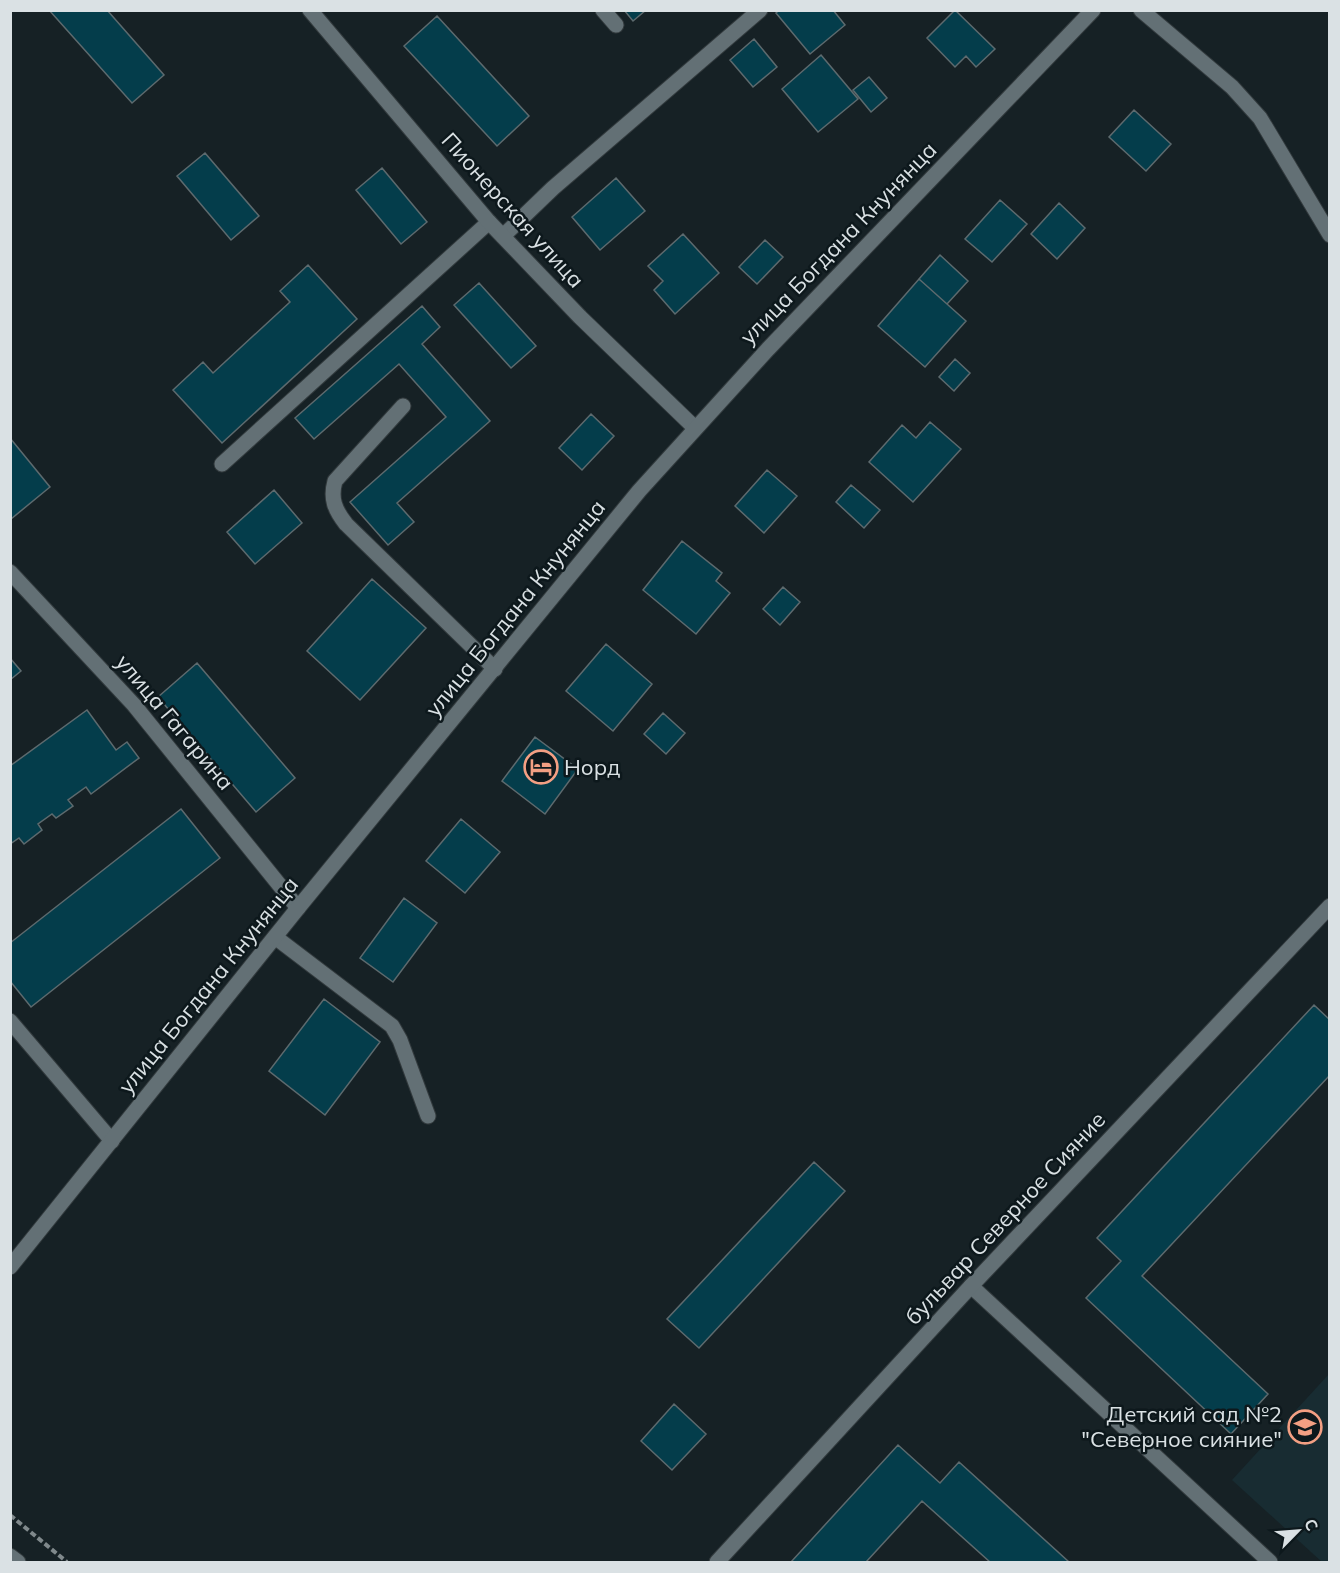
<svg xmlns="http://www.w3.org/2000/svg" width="1340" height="1573" font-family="Mulish,sans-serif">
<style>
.built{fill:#182c32}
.building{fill:#043d4b;stroke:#5d6a6e;stroke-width:1.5}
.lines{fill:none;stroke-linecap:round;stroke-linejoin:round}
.lane-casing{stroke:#323a3d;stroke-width:17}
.street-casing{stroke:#323a3d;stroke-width:17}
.secondary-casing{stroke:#323a3d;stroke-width:17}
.path{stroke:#80898c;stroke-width:4;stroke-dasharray:6 3;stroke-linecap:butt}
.lane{stroke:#637075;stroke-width:15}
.street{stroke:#637075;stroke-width:15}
.secondary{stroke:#637075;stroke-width:15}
.labels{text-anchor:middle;stroke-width:5;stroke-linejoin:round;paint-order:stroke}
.street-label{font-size:22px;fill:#dae1e4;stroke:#0d181c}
.poi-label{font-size:22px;fill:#dae1e4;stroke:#0d181c;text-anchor:start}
</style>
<rect width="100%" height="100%" fill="#162125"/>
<path class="built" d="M1329,1374L1330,1562H1322L1232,1480Z"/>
<path class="building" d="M49,10H107L164,75L132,103Z
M624,10H646L633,21Z
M779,10H833L845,25L810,54L776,13Z
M955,10L995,49L976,67L966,56L955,67L927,38Z
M437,16L529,116L497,146L404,46Z
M754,39L777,67L753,87L730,60Z
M821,55L858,99L818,132L782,89Z
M869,77L887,98L871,112L853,90Z
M1134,110L1171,144L1146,171L1109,137Z
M205,153L259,216L231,240L177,176Z
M382,168L427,222L401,244L356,190Z
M616,178L645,211L600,250L572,217Z
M1000,200L1027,224L992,262L965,239Z
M1059,203L1085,228L1057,259L1031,234Z
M683,234L719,273L675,314L654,290L663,281L648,266Z
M765,240L783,257L757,284L739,267Z
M940,255L968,281L947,304L919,279Z
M308,265L357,319L222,443L173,390L203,362L213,373L290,302L280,291Z
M919,279L966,321L925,367L878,326Z
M479,283L536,346L511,368L454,305Z
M422,306L440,327L422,344L490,421L397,503L414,522L388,545L350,502L446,417L399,364L314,439L295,418Z
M955,359L970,373L954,391L939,377Z
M591,414L614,436L582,470L559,448Z
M930,422L961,449L913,502L869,462L902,425L916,438Z
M10,438L50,487L11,519H10Z
M767,470L797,496L764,533L735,506Z
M851,485L880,510L864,528L836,502Z
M274,490L302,523L255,564L227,532Z
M682,541L722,573L716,581L730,593L696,634L643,590Z
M372,579L426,628L360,700L307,651Z
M783,587L800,602L780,625L763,609Z
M606,644L652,684L613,731L566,691Z
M10,658L21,671L10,680Z
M197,663L295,778L256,812L158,697Z
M87,710L116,750L127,742L139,758L91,794L86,787L68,800L73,806L56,818L52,814L38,824L42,830L24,844L19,838L10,844V766Z
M663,713L685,733L666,754L644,734Z
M535,737L578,769L545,814L502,781Z
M181,809L220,858L31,1007L10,981V943Z
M461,819L500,852L465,893L426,861Z
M404,898L437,923L393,982L360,958Z
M324,999L380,1042L325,1115L269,1071Z
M1314,1005L1330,1020V1075L1142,1276L1268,1394L1231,1434L1086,1298L1121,1261L1097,1238Z
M814,1162L845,1191L699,1348L667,1319Z
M674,1404L706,1434L672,1470L641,1441Z
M898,1445L940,1483L959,1462L1069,1562H990L922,1501L866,1562H791Z"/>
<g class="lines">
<defs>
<path id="lane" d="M603,10L616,25
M503,236L553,188L760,10
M403,406L335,481C330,499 335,510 346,524L495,669
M222,464L489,222
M275,937L392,1026L400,1040L428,1116
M971,1286L1270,1562"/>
<path id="street" d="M310,10L489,222L580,317L695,428
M1141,10L1232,87L1260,118L1330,235
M10,572L134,705L298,908
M10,1021L112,1141
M717,1562L971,1286L1330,906"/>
<path id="secondary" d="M10,1267L298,908L639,491L768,349L1093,10
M10,1556L18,1562"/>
</defs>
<use href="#lane" class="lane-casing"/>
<use href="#street" class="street-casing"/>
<use href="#secondary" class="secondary-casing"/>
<path class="path" d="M10,1515L67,1562"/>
<use href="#lane" class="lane"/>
<use href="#street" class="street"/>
<use href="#secondary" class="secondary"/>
</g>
<defs>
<symbol id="hotel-ring" viewBox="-11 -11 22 22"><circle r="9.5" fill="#0d181c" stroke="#f39f83" stroke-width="1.5"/><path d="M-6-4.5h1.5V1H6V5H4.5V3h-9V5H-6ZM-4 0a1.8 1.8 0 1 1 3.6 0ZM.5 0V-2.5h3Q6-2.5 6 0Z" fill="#f39f83"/></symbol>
<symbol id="school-ring" viewBox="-11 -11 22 22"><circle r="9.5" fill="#0d181c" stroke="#f39f83" stroke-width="1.5"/><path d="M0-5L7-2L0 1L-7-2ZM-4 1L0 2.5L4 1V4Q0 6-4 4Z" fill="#f39f83"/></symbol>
</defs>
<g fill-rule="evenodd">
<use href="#hotel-ring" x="522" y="748" width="38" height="38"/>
<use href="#school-ring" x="1286" y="1408" width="38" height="38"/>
</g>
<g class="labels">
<g class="street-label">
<text transform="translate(513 210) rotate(48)" y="8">Пионерская улица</text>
<text transform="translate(838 243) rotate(-46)" y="8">улица Богдана Кнунянца</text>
<text transform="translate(515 608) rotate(-51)" y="8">улица Богдана Кнунянца</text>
<text transform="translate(175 722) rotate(50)" y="8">улица Гагарина</text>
<text transform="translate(208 985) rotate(-51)" y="8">улица Богдана Кнунянца</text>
<text transform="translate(1005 1218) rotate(-47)" y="8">бульвар Северное Сияние</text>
</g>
<g class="poi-label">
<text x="564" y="775">Норд</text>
<text x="1282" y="1422" text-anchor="end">Детский сад №2<tspan x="1282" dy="25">"Северное сияние"</tspan></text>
</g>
</g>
<rect width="1340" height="1573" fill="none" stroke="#dae1e4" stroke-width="24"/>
<g transform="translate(1298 1531) rotate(65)" stroke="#0d181c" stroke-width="4.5" paint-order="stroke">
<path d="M0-4.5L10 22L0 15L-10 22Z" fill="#dae1e4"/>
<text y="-9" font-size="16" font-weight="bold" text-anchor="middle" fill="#dae1e4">С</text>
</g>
</svg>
